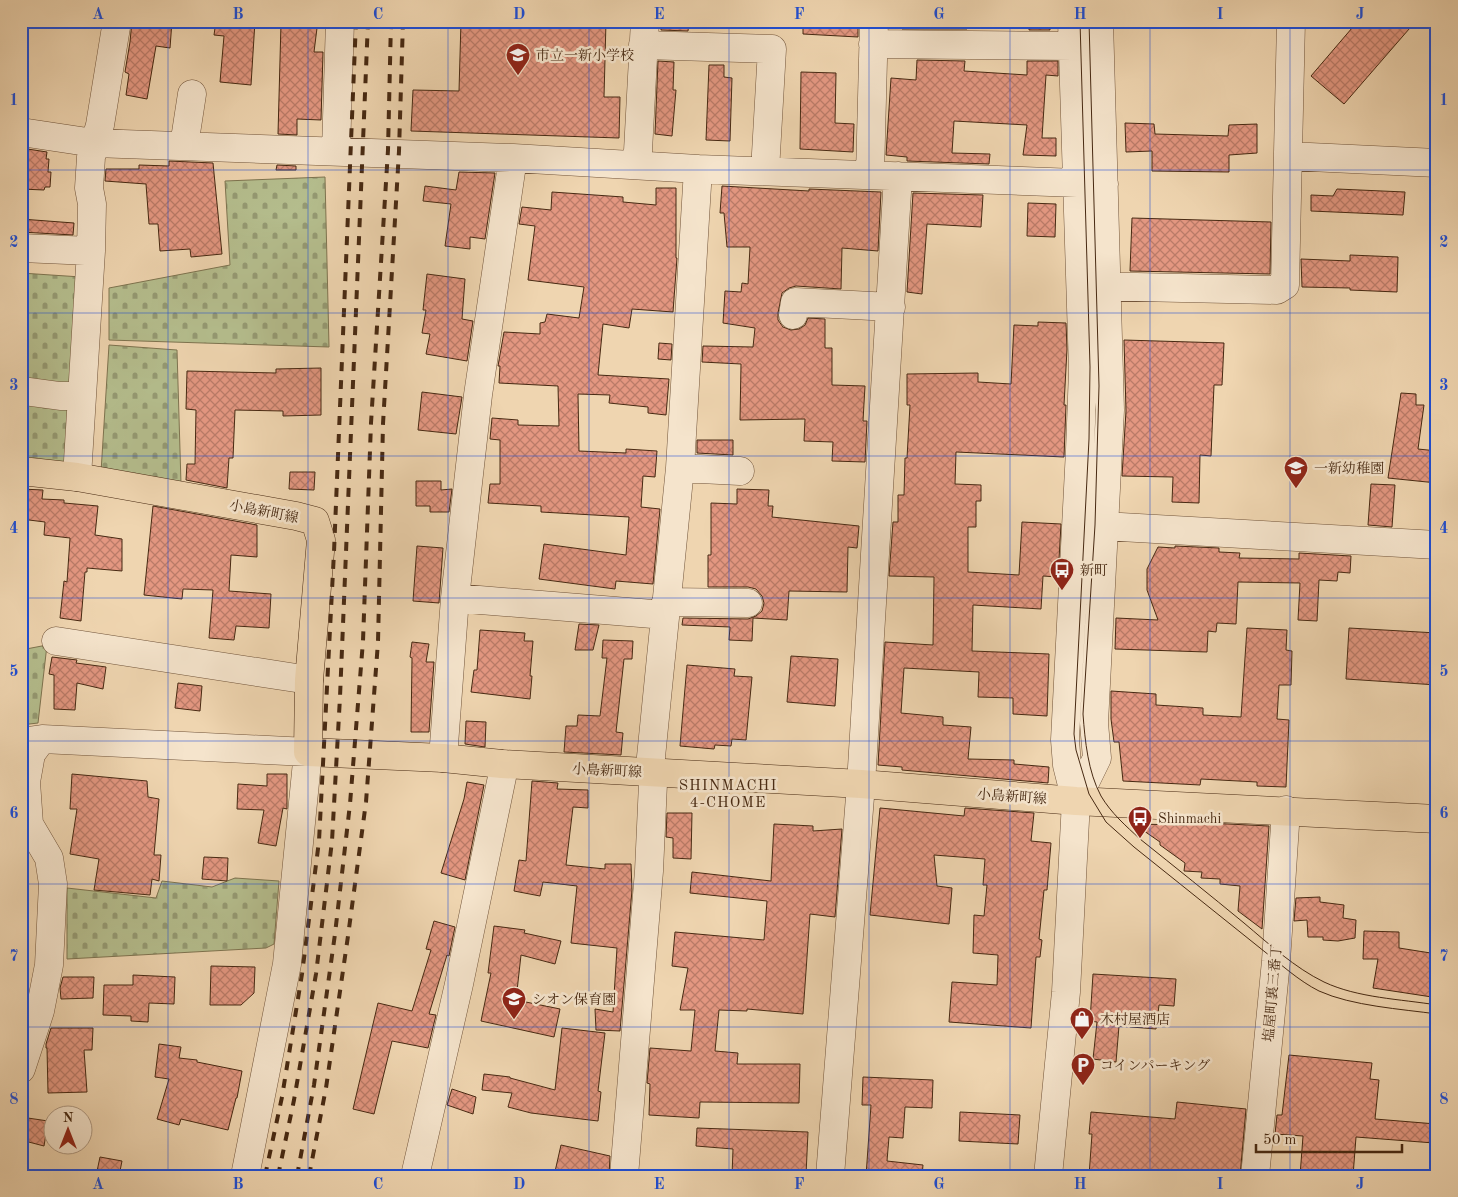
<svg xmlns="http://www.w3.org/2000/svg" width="1458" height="1197" font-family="'Old Standard TT','Noto Serif JP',serif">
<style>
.cemetery{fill:url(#cemetery-stones);stroke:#7e7450}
.building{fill:url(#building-cross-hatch);stroke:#472912}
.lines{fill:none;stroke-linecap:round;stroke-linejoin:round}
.minor-casing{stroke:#71543a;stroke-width:29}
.major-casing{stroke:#472912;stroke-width:29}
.minor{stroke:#f5e4cc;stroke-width:28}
.major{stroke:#efd5b0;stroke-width:28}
.tram{stroke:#472912;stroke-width:1}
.rail{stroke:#472912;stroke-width:4;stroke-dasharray:9 9;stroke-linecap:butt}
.grid{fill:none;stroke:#1d4ed8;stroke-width:1;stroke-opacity:0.55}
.labels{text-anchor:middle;stroke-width:5;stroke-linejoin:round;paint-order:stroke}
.poi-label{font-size:14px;fill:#472912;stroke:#f5e4cc;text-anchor:start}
.street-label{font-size:14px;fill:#472912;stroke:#f5e4cc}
.neighbourhood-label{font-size:15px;letter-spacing:1px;fill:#472912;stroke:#f5e4cc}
.neatline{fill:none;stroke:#1d4ed8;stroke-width:2}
.grid-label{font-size:16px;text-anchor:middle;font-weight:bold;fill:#1d4ed8}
</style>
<defs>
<pattern id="cemetery-stones" width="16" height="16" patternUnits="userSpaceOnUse" patternTransform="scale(1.25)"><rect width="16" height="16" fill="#b5be8e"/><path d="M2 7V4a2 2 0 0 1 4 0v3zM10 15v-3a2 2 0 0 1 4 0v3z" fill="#959a73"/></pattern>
<pattern id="building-cross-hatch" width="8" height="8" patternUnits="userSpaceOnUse" patternTransform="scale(1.25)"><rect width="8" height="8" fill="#e39781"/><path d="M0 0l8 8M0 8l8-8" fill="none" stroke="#ba7b68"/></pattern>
</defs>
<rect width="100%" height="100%" fill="#efd5b0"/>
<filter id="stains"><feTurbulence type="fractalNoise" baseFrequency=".004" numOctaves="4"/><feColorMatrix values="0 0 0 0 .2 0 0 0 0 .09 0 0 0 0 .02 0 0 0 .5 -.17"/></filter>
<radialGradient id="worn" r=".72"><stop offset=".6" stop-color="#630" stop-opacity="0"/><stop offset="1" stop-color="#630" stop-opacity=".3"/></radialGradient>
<path class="cemetery" d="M325,177L329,347L109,340V288L230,265L225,181Z
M21,273L81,277L74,467L21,458Z
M109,345L177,350L181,484L101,472Z
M47,645L38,723L21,725V650Z
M235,878L279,881L274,944L266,948L67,959V888L156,898L162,881L212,887Z"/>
<path class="building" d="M132,21H172L170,48L156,46L147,99L126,95L129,74L125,72L130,42Z
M216,21H255L251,85L220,82L224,36L214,35Z
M461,21H606L604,97H620L619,138L411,131L413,90L459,91Z
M661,21L689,22L688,31L661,30Z
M803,21H858V37L803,34Z
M902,21H968L967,29H902Z
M1029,21H1050V30H1029Z
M1358,21H1416L1344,104L1311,76Z
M281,23L312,25V28H317L314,52H323L321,120L297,119V135L278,134Z
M917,60L965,61L964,71L1027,75V61H1058V76L1046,75L1042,138H1056V156L1023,155L1027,125L954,121L952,153L990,154L989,164L907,161V157L886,155L891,78L916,80Z
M658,61L674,62L673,90H676L672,136L655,134Z
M709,65H724V77L732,78L730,141L706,140Z
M801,72L836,73L835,123L854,124L853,152L800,149Z
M1125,123L1154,124L1155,134L1228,136L1229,125L1257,124V153L1229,155V172L1152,171V151L1126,152Z
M21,148L47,152L46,159H49L48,172H51L50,187H45L44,190L21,189Z
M169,161L213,163L222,254L191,257L190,249L160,251L158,224H149L146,184L105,181L106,169H139V165L169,166Z
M277,165L296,166V170H276Z
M459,172L495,173L485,239L470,237V249L445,246L451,204L423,201L425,186L456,190Z
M722,186L809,191V189L881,192L878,251L842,248L841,289L796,286L789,288L782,293L778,313V320L783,327L791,330L799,329L805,325L808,318L825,319V348H832V385L865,386L863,421H867L865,462L832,461L833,442L804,441L805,419L740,420L741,364L702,362L703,346L753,347L755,328L723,323L725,291L741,292L742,283L748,284L750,247H727L724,213H720Z
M656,188H676V258H677L673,312L632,309L629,328L603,324L598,375L669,379L666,415L648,413V407L609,403L610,395L578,394L579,451L626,453V449L657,451L655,477L643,476L641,507L660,509L653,584L616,581L615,589L539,579L544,544L626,555L629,517L541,512V506L488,503L490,484H500V440L490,439L492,418L518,420V425L559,426L558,386L499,383L500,366H498L504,332L540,334V323L545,322L547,314L579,318L584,287L528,280L535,226L519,224L522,207L551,210L552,192L623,197V202L656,205Z
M1337,189L1405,192L1403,215L1311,211V195L1333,196Z
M913,193L983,195L981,227L927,224L922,294L907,292Z
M1028,203L1056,204L1055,237L1027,236Z
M1132,218L1271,222L1270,274L1130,271Z
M21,219L74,223L73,235L21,232Z
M1350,255L1398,257L1397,292L1350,290V288L1302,287L1301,259L1350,261Z
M427,274L465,279L462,319L473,321L467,361L426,354L430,334L422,333L426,310H423Z
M1038,322L1066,323L1067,349L1064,405H1066L1064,457L956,452L955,484L981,485V501H976V527H968V572L1019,575L1022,522L1061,524L1058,577L1043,576L1041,609L973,605L972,651L1049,654L1047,716L1013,714V698L978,697L979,672L904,668L901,713L943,717V725L971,727L968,759L1014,760V764L1049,767L1048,783L902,770V767L878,765L885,642L933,645L934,577L889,576L893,522H898V495H904L905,458H907L910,405H907V374L978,373V382L1011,384L1014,325L1038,326Z
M1124,340L1224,343L1222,385H1214L1211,456L1200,455L1199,503L1172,502L1173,477L1122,476L1126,411Z
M659,343L672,344L671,360L658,359Z
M321,368V415L283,416V411L235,410L233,458H229L227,488L186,480L187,464H195L196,410L186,409L187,371L276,373V369Z
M422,392L462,397L456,434L418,430Z
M1401,393L1416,394V405H1424L1418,449L1437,451V483L1388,478Z
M697,440H733V455L697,453Z
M290,472H315L314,490L289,489Z
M416,481H441V490L452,489L449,512H430V506H416Z
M1371,484L1395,485L1392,527L1368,525Z
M21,489L43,490L42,499L64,500V503L98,506L95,535L122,539V571L87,568V572H85L81,621L60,618L64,581L67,582L70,538L44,535L45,522L21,519Z
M737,489L769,490L768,506H773L772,517L859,526L857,548L848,547L847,592L789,591L787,620L753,618L752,641L729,640L730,627L682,625L683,618L748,619L756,616L762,611L764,603L762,596L756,589L748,587H708V555H711V503L737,504Z
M153,506L257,525V557L231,555L229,591L271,594L269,628L236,626L234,640L209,638L213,590L183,589L182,599L144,595Z
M417,546L443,548L439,603L413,601Z
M1175,546L1219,548V552L1240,553L1239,558L1299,559V553L1351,556L1350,573L1338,572L1337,581L1319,580L1317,621L1298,620L1300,583L1238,582L1236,624L1217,623L1216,632L1208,631L1207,652L1115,649L1116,618L1158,620L1147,590V569L1158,547L1175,548Z
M579,624L599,625L593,650H575Z
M1247,628L1287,630L1286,650L1292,651L1291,685H1279L1277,719L1289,720L1286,787L1257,786V782L1201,779L1200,785L1123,781L1119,742H1114L1111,719V691L1156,694V705L1203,708V715L1241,717Z
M1349,628L1437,633V685L1346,679Z
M480,630L525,633L524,641H533L530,676H532L530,699L471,692L474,670H477Z
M603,640L633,641L632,659H624L616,732L623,733L621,755L564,752L566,726H577L578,715L600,716L607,658H602Z
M412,642L429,644L426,662H434L429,732H411L412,658L410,657Z
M791,656L838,659L835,706L787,702Z
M52,657L77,660L76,663L106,667L103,689L77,683L75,710L54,709V675L49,674Z
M687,665L735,669L734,676L752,677L746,740L732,739L731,746L715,745L714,749L680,746Z
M178,683L202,686L200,711L175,708Z
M466,721L486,722L485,747L465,744Z
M72,774L147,781L148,797L159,799L154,855H161L159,881L152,879L150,895L94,890L99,859L70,854L77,809H70Z
M267,774H287V809L283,808L276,846L258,843L264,810L237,809L238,784L267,786Z
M532,781L558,783L557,789L588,790V808L573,807L566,865L605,869V864H631L632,890L620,1031L596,1030L595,1009L613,1012L617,948L571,943L577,886L543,882L540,896L514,891L519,860L526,861Z
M467,782L484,785L465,880L441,873L464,799Z
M880,808L964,816L965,808L1034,813L1031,841L1051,843L1047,890H1044L1039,939L1042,940L1040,957H1036L1031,1028L949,1022L952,982L997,985L998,955L973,953L974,915L984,916L987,885H983L985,859L934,855L937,886L952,888L949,924L870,915Z
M667,813H692L691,859L673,858V838L666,837Z
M1187,822L1269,826L1262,929L1238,911L1240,886L1220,884V879L1201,878L1202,872L1184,871L1185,863L1160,845V842L1134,824L1187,825Z
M774,824L813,826V831L842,829L835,917L810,914L803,1014L747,1009V1011L719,1010L715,1051L738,1053L737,1064H800L799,1103L700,1102L699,1118L649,1115L650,1084L647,1083L650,1048L691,1051L695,1010H680L688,968L672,966L675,932L764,940L767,901L690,893L692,872L771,881Z
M204,857L228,858L227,881L202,879Z
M1320,897V902L1344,905L1343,918L1356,920L1355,938L1338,941L1323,940V937H1308L1307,920L1294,921L1296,898Z
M434,921L455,927L449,956L447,955L429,1014L436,1015L428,1048L392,1041L374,1114L353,1109L378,1003L412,1011L431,950L426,949Z
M494,926L525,930L524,933L561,941L555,964L521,955L516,1000L560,1009L554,1037L481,1021L491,973H488Z
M1364,931L1399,932V948L1437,954V968L1432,997L1373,988L1378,959H1363Z
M211,966L255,967L254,993L241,1005H210Z
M1093,974L1176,979L1174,1006L1159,1005L1156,1029L1119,1026L1116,1062L1093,1059L1097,1022L1090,1021Z
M133,975L175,977L174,1004L149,1003L148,1022L131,1021V1016L103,1015L104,985H133Z
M63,977H94L93,998L61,999L60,988Z
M51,1028H93L92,1050H84L87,1092L48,1093L47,1048H46V1044Z
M562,1028L605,1033L598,1091L601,1092L598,1121L531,1113L508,1107L512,1093L482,1090L484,1074L510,1077V1078L555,1090Z
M159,1044L181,1047L179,1058L197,1060V1062L242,1071L237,1098H236L228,1130L181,1119L179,1125L157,1119L169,1079L155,1077Z
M1289,1055L1372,1063L1370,1079L1379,1080L1375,1119L1436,1124L1434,1143L1356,1137L1353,1176H1300L1303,1136L1275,1134L1277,1115H1282Z
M863,1077L933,1080L932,1108L905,1107L903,1138L889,1137L887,1161L923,1165L922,1176H866L871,1105H862Z
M452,1089L476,1097L473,1114L447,1105Z
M1177,1102L1246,1109L1240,1176H1089L1092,1134H1089L1091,1112L1175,1119Z
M960,1112L1020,1115L1018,1144L959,1141Z
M21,1117L48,1121L44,1146L21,1140Z
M697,1128L808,1132L806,1175L762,1173V1176H732L733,1149L696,1146Z
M561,1145L610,1156L609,1176H554Z
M100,1157L122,1161L119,1176H96Z"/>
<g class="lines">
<defs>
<path id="minor" d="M873,44L1073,46
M643,45L772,49L765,171
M21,132L94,143L513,158L698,169L1104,184
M187,145L186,133L192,94
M336,151L340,21
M1288,156L1437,163
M635,165L638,151L645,21
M870,175L874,21
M21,248L91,251
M1091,286L1277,290L1285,285L1291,21
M793,315L795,302L891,307
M23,391L60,396H82
M680,468L740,471
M77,477L91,251L92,204L89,188L91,157L100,125L117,21
M1085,525L1437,545
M455,598L665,615
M666,602L748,603
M56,641L309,680
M21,742L42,739L308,752L287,964L245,1176
M443,758L455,598L478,395L513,158
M1076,801L1097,758L1094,723L1110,410L1099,21
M21,815L29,824L49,858L53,884L49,965L40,1011L21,1069
M29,824L26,782L31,754L42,739
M415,1176L459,984L502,777V764
M624,1176L649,871L653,783L651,757L680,468L698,169
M830,1176L861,784L898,176
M1048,1176L1066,992L1076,801L1067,765L1065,740L1080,450L1083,370L1072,21
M1255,1176L1276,961L1286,810"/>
<path id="major" d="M21,471L77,477L296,516L315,521L321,540L309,680L308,752L443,758L502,764L861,784L1076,801L1437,819"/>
</defs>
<use href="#minor" class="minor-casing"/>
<use href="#major" class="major-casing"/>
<use href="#minor" class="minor"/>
<use href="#major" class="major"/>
<path class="tram" d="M1080,21L1090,367L1089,439L1074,734L1076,750L1089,794L1106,822L1134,847L1290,972C1299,979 1309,986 1319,991C1352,1006 1401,1009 1437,1014
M1089,21L1099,386L1095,525L1083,714C1085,741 1088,772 1101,796C1111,813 1126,826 1140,839C1175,867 1210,895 1244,923C1269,944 1295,968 1324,982C1358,998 1400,999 1437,1005"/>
<path class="rail" d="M265,1176L282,1097L302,974L319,841L334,552L356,21
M278,1176L294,1100L316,974L332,841L340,697L368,21
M297,1176L314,1085L335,934L350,804L363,641L371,423L388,150L391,21
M309,1176L326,1088L348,936L366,802L378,642L383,424L399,151L403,21"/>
</g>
<path class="grid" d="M168,21V1176M308,21V1176M448,21V1176M589,21V1176M729,21V1176M869,21V1176M1010,21V1176M1150,21V1176M1290,21V1176M21,170H1437M21,313H1437M21,456H1437M21,598H1437M21,741H1437M21,884H1437M21,1027H1437"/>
<defs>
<symbol id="school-pin" viewBox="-11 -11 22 30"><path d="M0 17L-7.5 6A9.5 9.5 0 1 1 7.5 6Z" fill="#8f2418" stroke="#f5e4cc"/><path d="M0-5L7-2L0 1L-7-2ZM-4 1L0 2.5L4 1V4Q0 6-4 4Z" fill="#fff"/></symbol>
<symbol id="bus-pin" viewBox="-11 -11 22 30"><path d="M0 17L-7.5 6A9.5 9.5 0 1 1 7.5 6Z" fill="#8f2418" stroke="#f5e4cc"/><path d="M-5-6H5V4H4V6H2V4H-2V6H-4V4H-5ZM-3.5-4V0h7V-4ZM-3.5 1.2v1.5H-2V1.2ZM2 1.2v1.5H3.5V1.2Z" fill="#fff"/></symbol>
<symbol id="shop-pin" viewBox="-11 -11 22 30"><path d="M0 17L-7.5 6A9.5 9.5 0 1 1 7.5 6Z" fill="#8f2418" stroke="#f5e4cc"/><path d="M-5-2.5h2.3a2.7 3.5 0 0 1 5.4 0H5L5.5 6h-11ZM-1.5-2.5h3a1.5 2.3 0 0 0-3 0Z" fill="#fff"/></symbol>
<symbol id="parking-pin" viewBox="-11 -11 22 30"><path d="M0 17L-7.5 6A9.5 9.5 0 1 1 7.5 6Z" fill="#8f2418" stroke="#f5e4cc"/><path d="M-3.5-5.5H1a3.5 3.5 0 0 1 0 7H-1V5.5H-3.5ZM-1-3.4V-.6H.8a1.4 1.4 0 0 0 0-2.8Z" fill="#fff"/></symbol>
</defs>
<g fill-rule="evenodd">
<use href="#school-pin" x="504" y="41" width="28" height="38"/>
<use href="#school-pin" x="1282" y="454" width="28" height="38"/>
<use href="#bus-pin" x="1048" y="556" width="28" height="38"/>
<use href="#bus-pin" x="1126" y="804" width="28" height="38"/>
<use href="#school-pin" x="500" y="985" width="28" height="38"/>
<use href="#shop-pin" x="1068" y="1005" width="28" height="38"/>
<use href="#parking-pin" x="1069" y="1051" width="28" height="38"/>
</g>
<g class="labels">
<g class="poi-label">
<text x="536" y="60">市立一新小学校</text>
<text x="1314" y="473">一新幼稚園</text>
<text x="1080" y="575">新町</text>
<text x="1158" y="823">Shinmachi</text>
<text x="532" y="1004">シオン保育園</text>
<text x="1100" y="1024">木村屋酒店</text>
<text x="1100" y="1070">コインパーキング</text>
</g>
<g class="street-label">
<text transform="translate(264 511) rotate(11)" y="5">小島新町線</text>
<text transform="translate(607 770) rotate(3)" y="5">小島新町線</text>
<text transform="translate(1012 796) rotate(4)" y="5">小島新町線</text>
<text transform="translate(1272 993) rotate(-85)" y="5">塩屋町裏三番丁</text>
</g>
<g class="neighbourhood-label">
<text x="728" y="790">SHINMACHI<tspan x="728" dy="17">4-CHOME</tspan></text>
</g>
</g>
<rect width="1458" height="1197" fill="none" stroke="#efd5b0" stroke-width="55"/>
<g transform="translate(68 1130)"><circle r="24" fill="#f5e4cc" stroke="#af9982"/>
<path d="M0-4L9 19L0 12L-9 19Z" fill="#8f2418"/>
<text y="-8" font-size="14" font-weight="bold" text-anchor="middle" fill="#472912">N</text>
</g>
<path d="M1256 1144v8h146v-8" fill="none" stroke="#472912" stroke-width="2.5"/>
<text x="1263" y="1144" font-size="15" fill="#472912" stroke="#f5e4cc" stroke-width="4" paint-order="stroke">50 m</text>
<rect x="28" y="28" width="1402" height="1142" class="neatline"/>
<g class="grid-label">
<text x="98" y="19">A</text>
<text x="238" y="19">B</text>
<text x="378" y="19">C</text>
<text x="519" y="19">D</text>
<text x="659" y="19">E</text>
<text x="799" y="19">F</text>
<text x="939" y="19">G</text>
<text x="1080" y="19">H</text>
<text x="1220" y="19">I</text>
<text x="1360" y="19">J</text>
<text x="14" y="105">1</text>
<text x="1444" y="105">1</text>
<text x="14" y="247">2</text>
<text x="1444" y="247">2</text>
<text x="14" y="390">3</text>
<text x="1444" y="390">3</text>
<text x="14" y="533">4</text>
<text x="1444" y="533">4</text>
<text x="14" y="676">5</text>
<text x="1444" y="676">5</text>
<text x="14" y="818">6</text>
<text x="1444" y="818">6</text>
<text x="14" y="961">7</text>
<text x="1444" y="961">7</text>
<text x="14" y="1104">8</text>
<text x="1444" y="1104">8</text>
<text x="98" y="1189">A</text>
<text x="238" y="1189">B</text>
<text x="378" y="1189">C</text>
<text x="519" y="1189">D</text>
<text x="659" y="1189">E</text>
<text x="799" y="1189">F</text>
<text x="939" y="1189">G</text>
<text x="1080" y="1189">H</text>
<text x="1220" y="1189">I</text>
<text x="1360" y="1189">J</text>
</g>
<rect width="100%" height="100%" filter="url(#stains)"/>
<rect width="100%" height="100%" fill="url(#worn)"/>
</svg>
